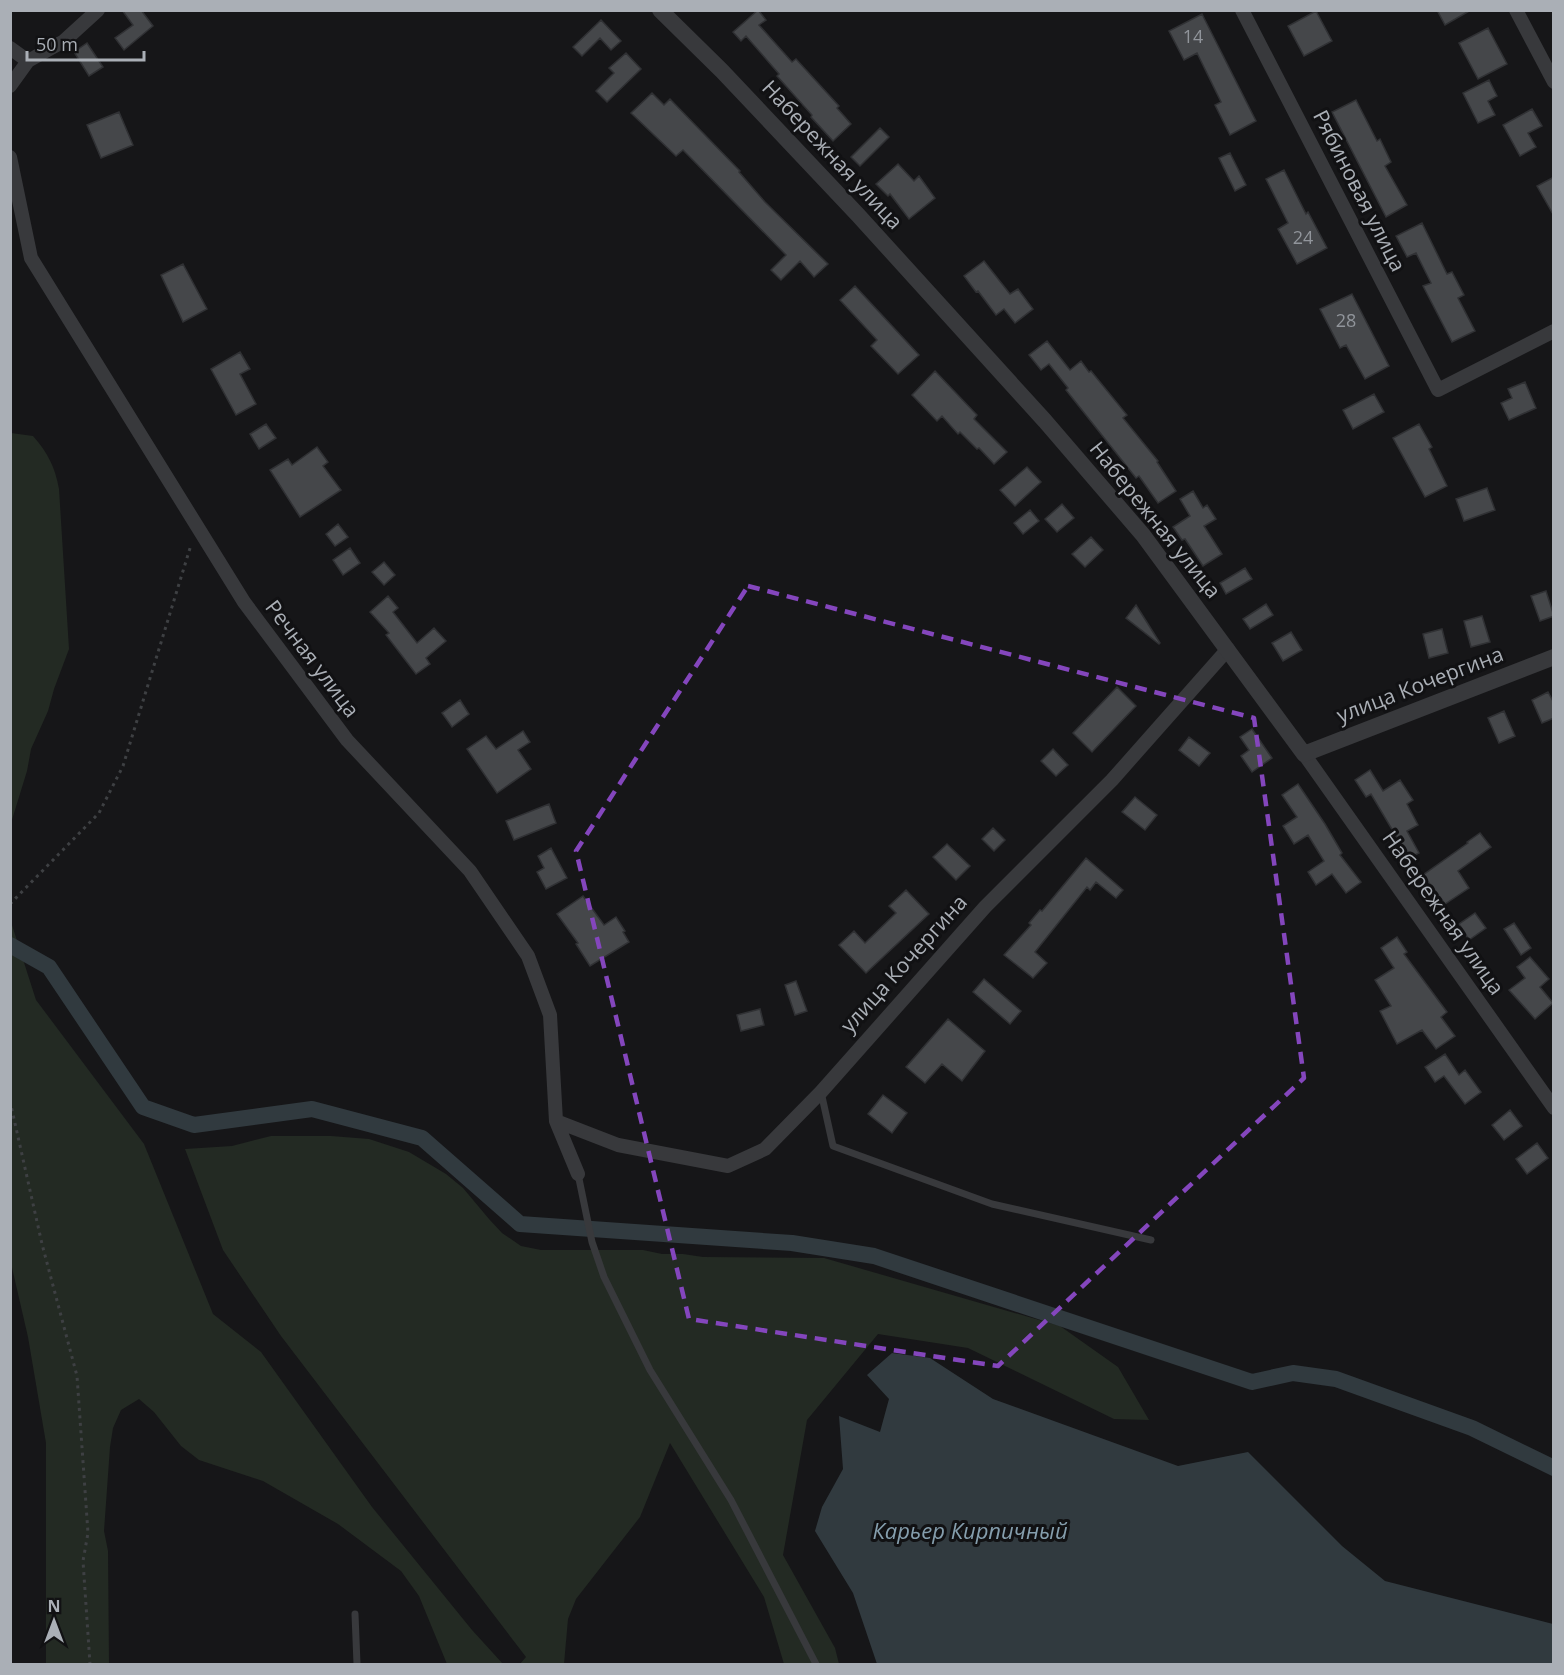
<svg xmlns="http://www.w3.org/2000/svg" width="1564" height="1675" font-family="'Open Sans',sans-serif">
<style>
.green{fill:#232a23}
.water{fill:#313a3f}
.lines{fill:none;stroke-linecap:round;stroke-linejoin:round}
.canal{stroke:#313a3f;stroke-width:16}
.building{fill:#45474a;stroke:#303134;stroke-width:1.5}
.path{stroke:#3e4043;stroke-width:3;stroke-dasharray:3 4.5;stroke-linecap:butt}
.service{stroke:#38393c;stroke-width:7}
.minor{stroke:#38393c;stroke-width:14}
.tertiary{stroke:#38393c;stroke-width:16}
.marked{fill:none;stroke:#8446bd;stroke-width:4.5;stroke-dasharray:12 8;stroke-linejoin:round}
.labels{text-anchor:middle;stroke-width:6;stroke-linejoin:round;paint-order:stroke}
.number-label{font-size:18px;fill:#91959b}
.street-label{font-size:21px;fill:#aaafb6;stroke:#111113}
.water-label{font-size:22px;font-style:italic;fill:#859ead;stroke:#111113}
</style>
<rect width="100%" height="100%" fill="#161618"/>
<path class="green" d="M11,433L33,436C48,453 55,467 59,489L69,649L54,689L48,711L31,749L27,771L11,823Z
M11,922L36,1000L144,1144L213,1314L261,1352L372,1507L472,1630L503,1664H447L419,1596L401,1571L338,1524L263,1481L199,1460L181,1446L154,1412L139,1399L121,1410L113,1428L110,1447L104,1531L108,1551L109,1664H46V1443L28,1337L10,1259Z
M271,1136H331L369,1139L409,1152L446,1174L463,1188L489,1219L502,1233L521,1246L541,1250H643L662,1254H683L703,1257L824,1258L1060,1326L1118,1367L1149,1420L1114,1419L968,1348L878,1334L807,1420L783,1555L835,1648L839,1664H784L764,1597L670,1443L640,1517L576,1599L568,1619L564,1664H520L526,1657L281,1336L223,1250L185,1149L232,1146Z"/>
<path class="water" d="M892,1353L930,1358L993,1399L1178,1466L1248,1452L1342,1546L1385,1581L1553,1624V1664H877L853,1593L815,1531L822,1507L843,1469L839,1416L880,1432L889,1399L867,1375Z"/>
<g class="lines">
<path class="canal" d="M10,945L49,967L143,1107L194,1125L312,1109L422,1138L520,1224L792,1243L874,1256L1252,1382L1293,1373L1336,1379L1472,1428L1554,1468"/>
</g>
<path class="building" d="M122,10H141L153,26L124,50L115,38L133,25Z
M758,10L766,20L759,25L792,62L796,59L839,106L837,108L851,124L833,141L811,117L812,115L777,76L779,74L746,36L741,41L733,32Z
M1437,10H1471L1445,25Z
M1316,11L1332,41L1304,56L1288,26Z
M1202,14L1256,121L1230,135L1215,105L1221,102L1197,53L1184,60L1169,31Z
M601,20L621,41L611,50L600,38L582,56L573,47Z
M1488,28L1507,64L1478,79L1459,43Z
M87,43L103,67L89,76L74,52Z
M626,53L641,69L607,102L596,91L614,73L609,68Z
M1489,80L1497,96L1488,101L1495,115L1478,123L1463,93Z
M652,93L664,105L670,99L740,171L739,172L765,202L828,264L814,277L800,261L781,280L771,270L786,255L683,150L676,156L631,113Z
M1356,100L1377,141L1380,139L1391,162L1385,166L1407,205L1386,217L1332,112Z
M1532,109L1542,126L1528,133L1536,147L1520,156L1503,125Z
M119,112L133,145L101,158L87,125Z
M880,128L889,137L860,166L851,157Z
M1230,153L1246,185L1235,191L1219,158Z
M898,164L914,181L919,176L935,198L909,219L890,194L888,196L876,184Z
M1284,170L1306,214L1308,212L1327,248L1297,264L1278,229L1288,223L1266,179Z
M1554,177V216L1537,186Z
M1422,223L1447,274L1452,272L1464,295L1458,298L1475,331L1452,342L1423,286L1431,283L1416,253L1407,257L1396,236Z
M984,261L1010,294L1018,289L1033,309L1015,323L1004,309L996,315L978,291L976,292L964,276Z
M183,264L207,309L183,322L161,275Z
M855,286L919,355L898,374L871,346L877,340L840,300Z
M1352,294L1389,366L1365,379L1346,345L1340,348L1320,309Z
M1047,341L1070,370L1081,361L1089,372L1091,371L1127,415L1123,418L1158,461L1157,462L1176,491L1158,503L1139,476L1136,478L1066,390L1068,388L1049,364L1041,370L1029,355Z
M240,352L250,369L240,374L256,404L236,415L211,369Z
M935,371L977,415L974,419L1007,452L994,464L979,448L977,449L960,432L958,434L942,416L937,421L912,395Z
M1525,382L1536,408L1509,420L1501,403L1512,398L1508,389Z
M1374,394L1384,412L1353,429L1343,410Z
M266,424L276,438L259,449L250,434Z
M1419,424L1432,447L1429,449L1447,486L1425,497L1393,438Z
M317,447L328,462L323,466L341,490L300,517L270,470L288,459L292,465Z
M1027,467L1041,482L1015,506L1000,490Z
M1487,488L1495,510L1464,521L1456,499Z
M1193,491L1203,508L1207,505L1216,519L1204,526L1222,554L1203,566L1185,539L1182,540L1173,527L1190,516L1180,499Z
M1062,504L1074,518L1057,532L1045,519Z
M1030,510L1039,521L1023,534L1014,523Z
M338,524L348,537L335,546L326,534Z
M1091,537L1103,550L1085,567L1072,554Z
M350,548L360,563L343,575L333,560Z
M384,562L395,575L384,585L372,572Z
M1245,568L1252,579L1226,594L1220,583Z
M1546,591L1554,616L1540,621L1531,596Z
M388,596L398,608L393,612L417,643L434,628L446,641L426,658L430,664L416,674L386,635L389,633L370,612Z
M1266,604L1273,615L1250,629L1243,619Z
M1136,605L1160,643L1159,644L1126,618Z
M1482,616L1490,642L1471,647L1464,621Z
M1442,629L1448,653L1429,658L1423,634Z
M1291,632L1302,650L1283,661L1272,643Z
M1117,687L1136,706L1092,752L1073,733Z
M1548,692L1554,703V718L1542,723L1532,700Z
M460,700L469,714L452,727L442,713Z
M1504,711L1515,736L1499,743L1488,718Z
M1252,729L1272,758L1252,772L1241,756L1249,750L1240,737Z
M523,731L530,742L518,750L531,769L497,793L467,749L486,736L496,749Z
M1189,737L1210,753L1199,766L1179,750Z
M1053,749L1068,765L1056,776L1041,761Z
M1370,770L1383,791L1400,780L1413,800L1407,804L1418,825L1407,831L1419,853L1409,858L1371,794L1366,797L1355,780Z
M1298,784L1325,824L1342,853L1340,855L1361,882L1346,893L1332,874L1316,885L1308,872L1324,861L1308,835L1294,844L1283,826L1297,817L1282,795Z
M1135,797L1157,815L1145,830L1122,812Z
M549,804L556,823L514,840L506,821Z
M993,828L1005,840L994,851L982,839Z
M1480,833L1491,847L1458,871L1469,888L1445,904L1423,875L1468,843L1467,842Z
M947,844L970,866L956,880L933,857Z
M551,848L567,878L546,889L537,872L544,868L538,856Z
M1086,858L1123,890L1116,898L1096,882L1090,890L1087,887L1035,952L1047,963L1033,978L1004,955L1031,925L1029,923L1040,910L1042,911Z
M906,890L929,914L866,973L839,945L854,931L865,943L896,913L889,906Z
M583,896L604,925L616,917L625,931L623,932L629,942L590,966L576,944L578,943L557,914Z
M1475,913L1486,928L1469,940L1459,924Z
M1514,923L1531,948L1521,955L1504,929Z
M1397,937L1407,952L1404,954L1447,1012L1441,1017L1455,1036L1436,1049L1422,1030L1397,1044L1380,1011L1391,1006L1375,980L1394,968L1381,948Z
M1530,957L1549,979L1540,987L1553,1003L1535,1019L1509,990L1525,978L1517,967Z
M984,979L1021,1011L1010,1024L973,992Z
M796,981L807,1011L795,1015L785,985Z
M760,1009L764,1025L741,1031L737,1015Z
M948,1019L985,1051L962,1081L942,1064L925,1083L906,1067Z
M1445,1054L1459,1075L1465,1070L1481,1092L1465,1104L1444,1076L1435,1082L1425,1067Z
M883,1095L907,1113L892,1133L868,1114Z
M1510,1110L1522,1126L1504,1140L1492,1125Z
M1537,1143L1548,1158L1527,1174L1516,1159Z"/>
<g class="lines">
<path class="path" d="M10,904L99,813L123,766L191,545
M10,1101L42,1244L77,1376L88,1533L83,1561L90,1664"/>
<path class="service" d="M821,1092L833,1146L992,1204L1151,1240
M578,1174L592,1242L604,1277L650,1370L731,1500L816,1664
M355,1614L357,1664"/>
<path class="minor" d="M1242,10L1438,390L1554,331
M1516,10L1554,82
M10,48L28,61L10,86
M28,61L64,41L98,10
M10,157L31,258L244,602L347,740L470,871L528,956L550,1015L556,1121L578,1174
M1304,754L1554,1108
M556,1121L618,1145L728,1166L765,1149L821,1092L985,907L1112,780L1228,649"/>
<path class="tertiary" d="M660,10L722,71L858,215L1045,421L1143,535L1304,754L1554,657"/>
</g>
<path class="marked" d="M748,586L1254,718L1304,1078L998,1366L689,1319L576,851Z"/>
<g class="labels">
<g class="number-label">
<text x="1193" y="43">14</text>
<text x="1303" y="244">24</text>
<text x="1346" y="327">28</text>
</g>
<g class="street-label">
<text transform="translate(832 155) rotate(47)" y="7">Набережная улица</text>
<text transform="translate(1359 191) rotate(63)" y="7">Рябиновая улица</text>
<text transform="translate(1155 520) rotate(51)" y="7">Набережная улица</text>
<text transform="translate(312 659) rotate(53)" y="7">Речная улица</text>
<text transform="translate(1420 685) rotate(-21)" y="7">улица Кочергина</text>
<text transform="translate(1443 913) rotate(55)" y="7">Набережная улица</text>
<text transform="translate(904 964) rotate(-48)" y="7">улица Кочергина</text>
</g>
<g class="water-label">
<text x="970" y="1539">Карьер Кирпичный</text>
</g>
</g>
<rect width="1564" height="1675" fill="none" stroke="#aaafb6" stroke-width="24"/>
<g transform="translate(54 1621)" stroke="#111113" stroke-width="4.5" paint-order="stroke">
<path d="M0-4.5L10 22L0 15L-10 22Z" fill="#aaafb6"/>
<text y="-9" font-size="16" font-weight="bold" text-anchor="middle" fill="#aaafb6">N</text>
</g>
<path d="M27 51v9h117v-9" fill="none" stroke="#aaafb6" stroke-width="3"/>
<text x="36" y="51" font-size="18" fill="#aaafb6" stroke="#111113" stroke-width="4.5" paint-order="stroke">50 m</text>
</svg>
